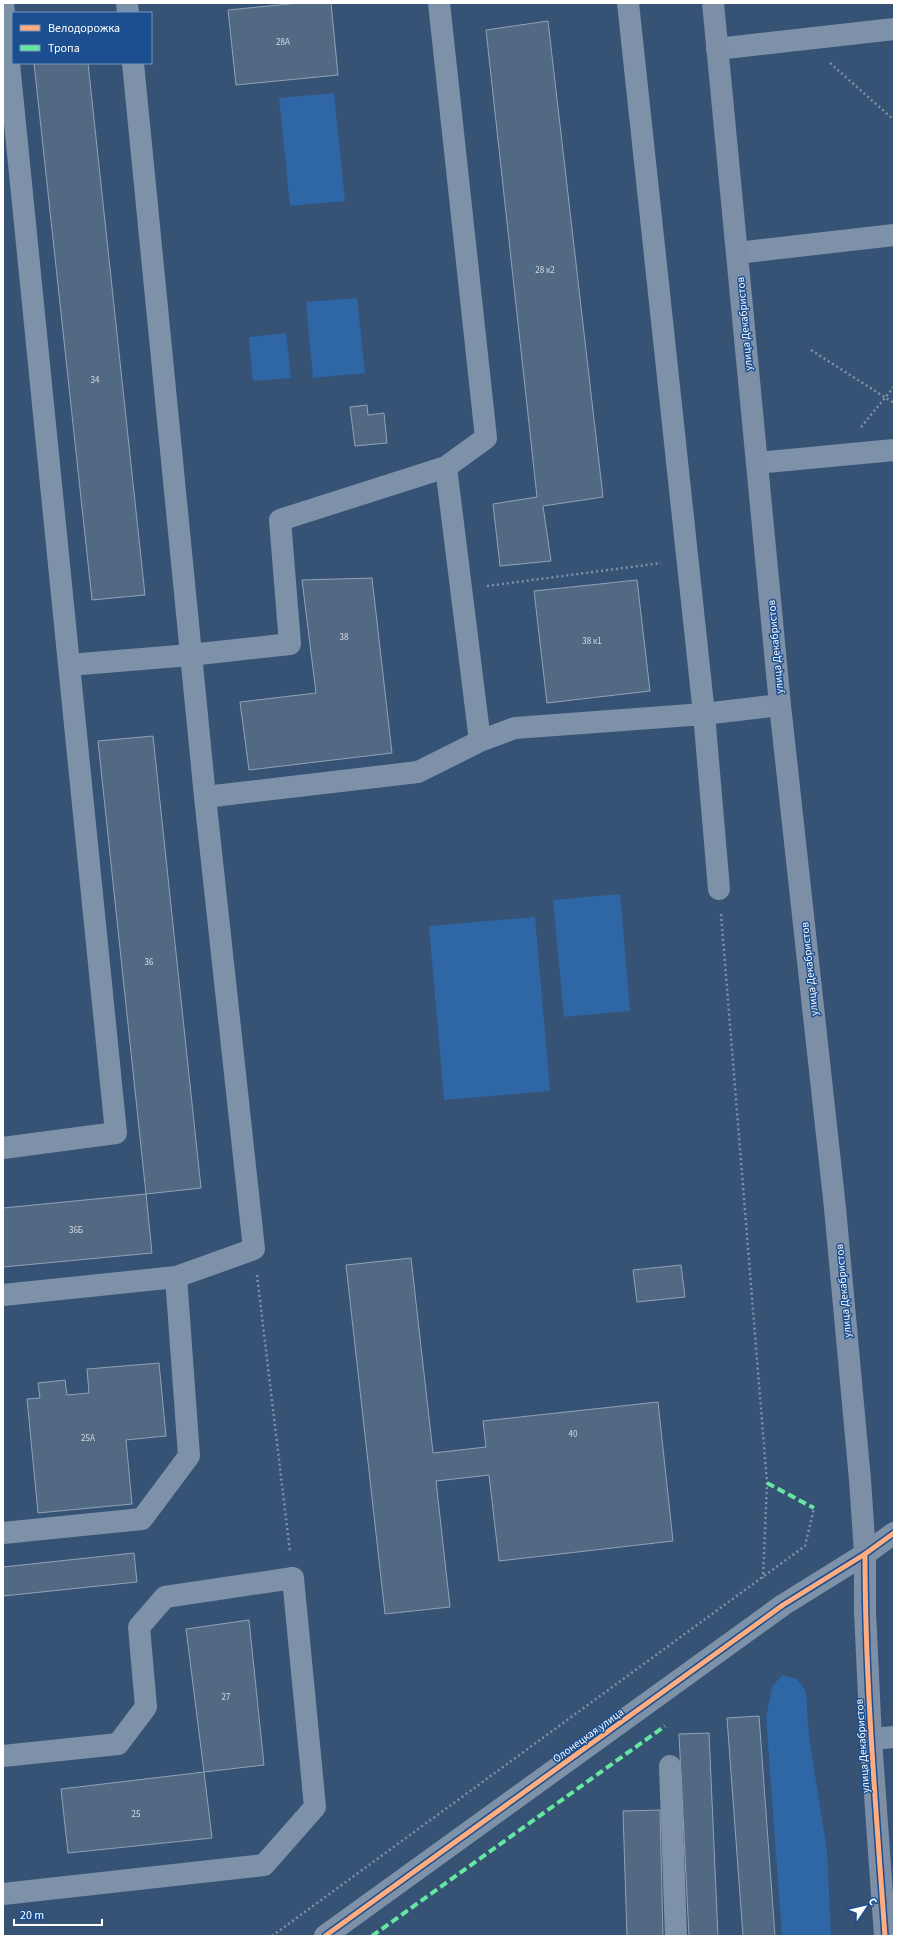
<svg xmlns="http://www.w3.org/2000/svg" width="897" height="1939" font-family="'Source Sans 3',sans-serif">
<style>
.green{fill:#2f66a5}
.building{fill:#526984;stroke:#92a2b6}
.lines{fill:none;stroke-linecap:round;stroke-linejoin:round}
.path{stroke:#7d92a8;stroke-width:2.5;stroke-dasharray:2 3;stroke-linecap:butt}
.minor{stroke:#7d92a8;stroke-width:22}
.major{stroke:#7d8ea7;stroke-width:22}
.quiet{stroke:#66e7a1;stroke-width:4;stroke-dasharray:8 4;stroke-linecap:butt}
.cycleway-casing{stroke:#1b4f8f;stroke-width:8}
.cycleway{stroke:#ffac80;stroke-width:5}
.labels{text-anchor:middle;stroke-width:3;stroke-linejoin:round;paint-order:stroke}
.number-label{font-size:9px;fill:#d4dae0}
.street-label{font-size:11px;fill:#fff;stroke:#1b4f8f}
</style>
<rect width="100%" height="100%" fill="#365274"/>
<path class="green" d="M334,93L345,201L290,206L279,98Z
M357,298L365,373L313,378L306,302Z
M286,333L291,378L253,381L249,337Z
M620,894L630,1011L564,1017L553,900Z
M535,917L550,1091L444,1100L429,926Z
M782,1675L797,1679L806,1691L809,1738L827,1850L831,1936H782L766,1718L772,1687Z"/>
<path class="building" d="M299,3H331L338,75L236,85L228,10Z
M548,21L603,497L543,506L551,561L500,566L493,504L537,497L486,30Z
M34,63H88L145,595L92,600Z
M367,405L368,415L384,413L387,443L355,446L350,407Z
M372,578L392,753L249,770L240,702L316,693L302,580Z
M637,580L650,691L547,703L534,591Z
M153,736L201,1188L146,1194L98,741Z
M146,1194L152,1253L3,1267V1208Z
M411,1258L433,1453L486,1447L483,1421L658,1402L673,1541L499,1561L489,1475L436,1481L450,1607L385,1614L346,1265Z
M681,1265L685,1297L637,1302L633,1270Z
M159,1363L166,1436L126,1440L132,1504L38,1513L27,1399L40,1398L38,1383L65,1380L67,1395L89,1393L87,1369Z
M134,1553L137,1582L3,1596V1567Z
M249,1620L264,1765L204,1772L186,1629Z
M759,1716L775,1936H743L727,1718Z
M709,1733L718,1936H689L679,1734Z
M204,1772L212,1838L68,1853L61,1789Z
M660,1810L663,1936H627L623,1811Z"/>
<g class="lines">
<path class="path" d="M830,63L894,120
M811,350L894,403
M861,427L894,387
M487,586L661,563
M721,914L767,1483L763,1578
M257,1275L290,1552
M272,1936L805,1546L814,1508"/>
<path class="minor" d="M3,3L69,665
M127,3L128,13
M628,3L704,714L719,889
M717,49L894,29
M133,63L205,797L418,772L480,741L515,728L704,714L780,705
M737,253L894,235
M757,463L894,450
M446,467L480,741
M3,1148L116,1133L69,665L190,655L290,644L280,520L446,467L486,438L439,3
M3,1295L176,1277L254,1249L205,797
M3,1533L142,1519L189,1456L176,1277
M871,1739L894,1737
M3,1756L118,1744L146,1707L139,1627L165,1597L293,1578L315,1807L264,1865L3,1894
M670,1766L676,1936
M325,1936L783,1605L865,1554L894,1533"/>
<path class="major" d="M713,3L780,705L835,1208L860,1480L865,1554V1612L871,1739L885,1936"/>
<path class="quiet" d="M767,1483L814,1508
M372,1936L665,1726"/>
<defs>
<path id="cycleway" d="M865,1554C865,1682 876,1809 885,1936
M325,1936L783,1605L865,1554L894,1533"/>
</defs>
<use href="#cycleway" class="cycleway-casing"/>
<use href="#cycleway" class="cycleway"/>
</g>
<g class="labels">
<g class="number-label">
<text x="283" y="45">28А</text>
<text x="545" y="273">28 к2</text>
<text x="95" y="383">34</text>
<text x="344" y="640">38</text>
<text x="592" y="644">38 к1</text>
<text x="149" y="965">36</text>
<text x="76" y="1233">36Б</text>
<text x="573" y="1437">40</text>
<text x="88" y="1441">25А</text>
<text x="226" y="1700">27</text>
<text x="136" y="1817">25</text>
</g>
<g class="street-label">
<text transform="translate(744 324) rotate(-95)" y="4">улица Декабристов</text>
<text transform="translate(775 647) rotate(-95)" y="4">улица Декабристов</text>
<text transform="translate(809 969) rotate(-96)" y="4">улица Декабристов</text>
<text transform="translate(843 1291) rotate(-95)" y="4">улица Декабристов</text>
<text transform="translate(588 1735) rotate(-36)" y="4">Олонецкая улица</text>
<text transform="translate(862 1746) rotate(-94)" y="4">улица Декабристов</text>
</g>
</g>
<rect width="897" height="1939" fill="none" stroke="#ffffff" stroke-width="8"/>
<rect x="12" y="12" width="140" height="52" fill="#1b4f8f" stroke="#7695bc"/>
<rect x="20" y="25" width="20" height="6" fill="#ffac80" stroke="#7695bc"/>
<text x="48" y="32" font-size="12" fill="#ffffff">Велодорожка</text>
<rect x="20" y="45" width="20" height="6" fill="#66e7a1" stroke="#7695bc"/>
<text x="48" y="52" font-size="12" fill="#ffffff">Тропа</text>
<g transform="translate(865 1907) rotate(55)" stroke="#1b4f8f" stroke-width="3" paint-order="stroke">
<path d="M0-3L7 15L0 10L-7 15Z" fill="#ffffff"/>
<text y="-6" font-size="11" font-weight="bold" text-anchor="middle" fill="#ffffff">С</text>
</g>
<path d="M14 1919v6h88v-6" fill="none" stroke="#ffffff" stroke-width="2"/>
<text x="20" y="1919" font-size="12" fill="#ffffff" stroke="#1b4f8f" stroke-width="3" paint-order="stroke">20 m</text>
</svg>
